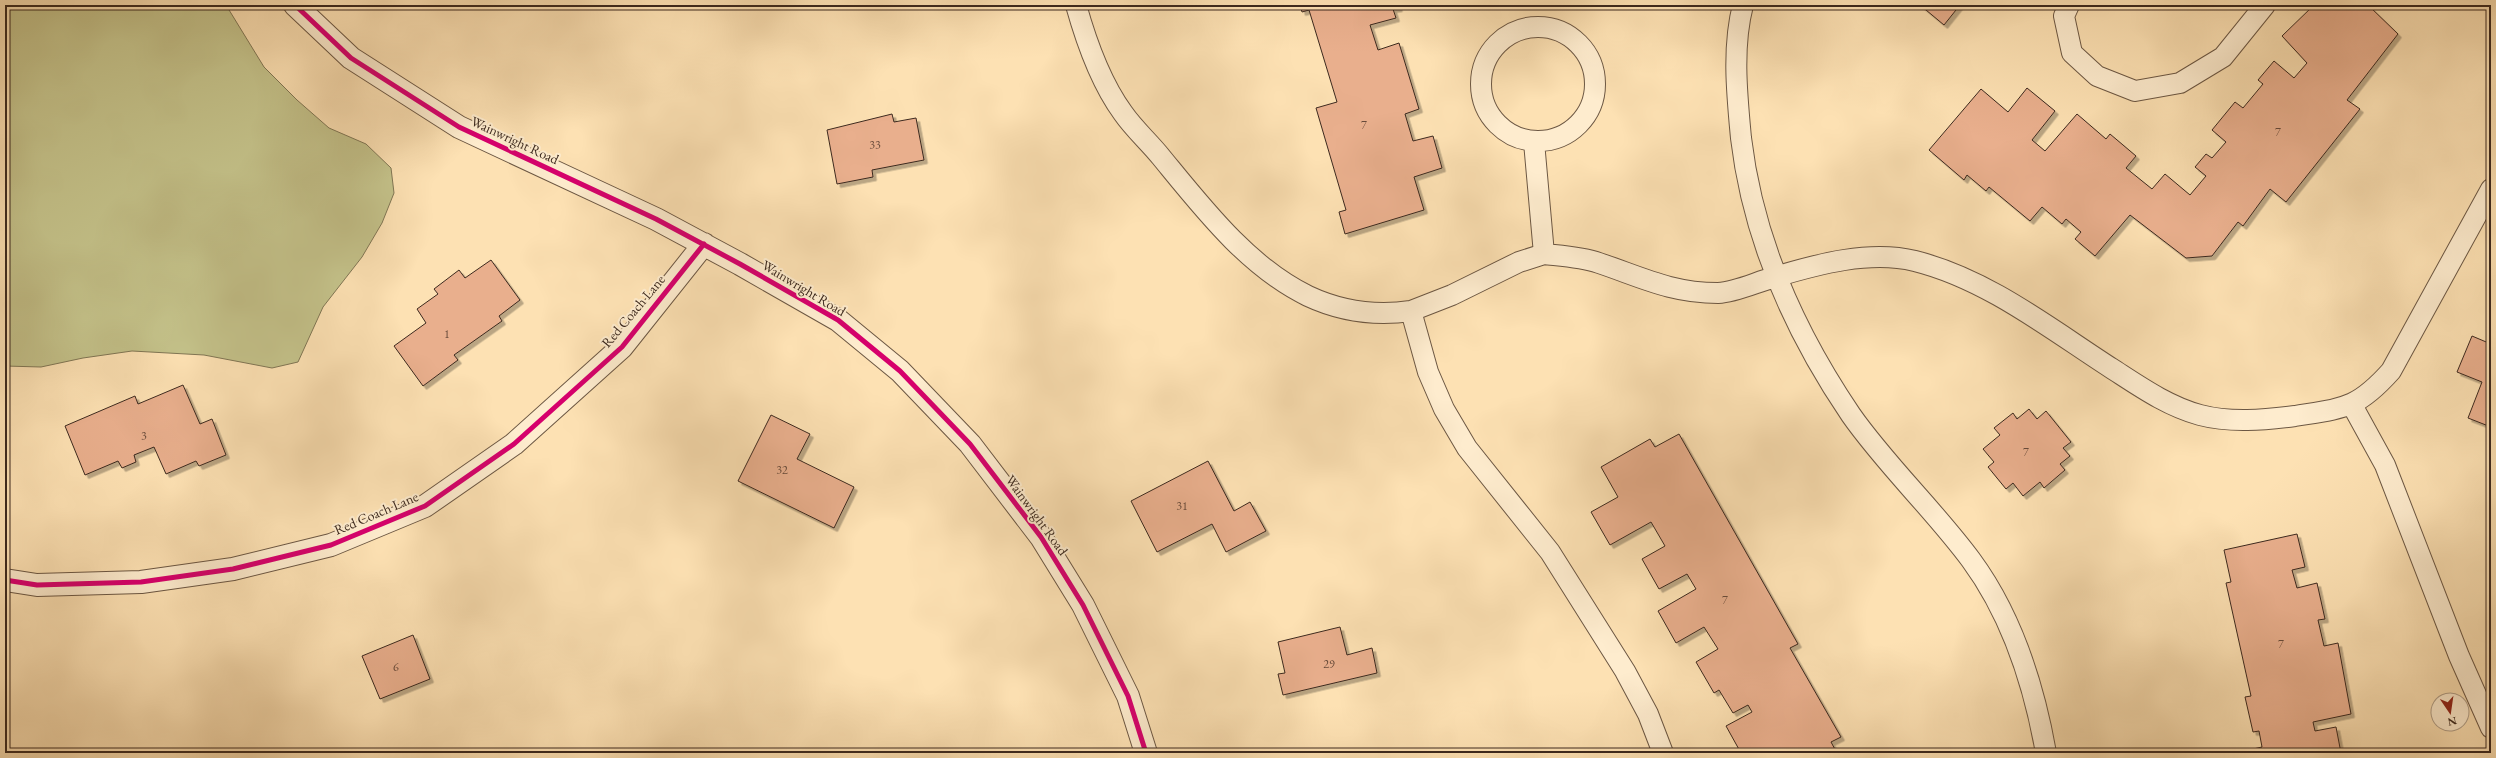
<svg xmlns="http://www.w3.org/2000/svg" width="2496" height="758" font-family="'EB Garamond',serif">
<style>
.green{fill:#c4c28a;stroke:#807654}
.building{fill:#e9af8d;stroke:#3c291e;filter:url(#shadow)}
.lines{fill:none;stroke-linecap:round;stroke-linejoin:round}
.lane-casing{stroke:#6c5743;stroke-width:22}
.street-casing{stroke:#6c5743;stroke-width:24}
.lane{stroke:#feecce;stroke-width:20}
.street{stroke:#feecce;stroke-width:22}
.cycleway-casing{stroke:#feecce;stroke-width:8}
.cycleway{stroke:#d6006c;stroke-width:5}
.labels{text-anchor:middle;stroke-width:4;stroke-linejoin:round;paint-order:stroke}
.number-label{font-size:12px;fill:#674a3a}
.street-label{font-size:14px;fill:#3c291e;stroke:#feecce}
</style>
<defs>
<filter id="shadow"><feDropShadow dx="3.5" dy="3.5" stdDeviation="0" flood-color="#0004"/></filter>
</defs>
<rect width="100%" height="100%" fill="#fde1b3"/>
<filter id="stains"><feTurbulence type="fractalNoise" baseFrequency=".005" numOctaves="4"/><feColorMatrix values="0 0 0 0 .2 0 0 0 0 .09 0 0 0 0 .02 0 0 0 .5 -.17"/></filter>
<radialGradient id="worn" r=".72"><stop offset=".6" stop-color="#630" stop-opacity="0"/><stop offset="1" stop-color="#630" stop-opacity=".3"/></radialGradient>
<path class="green" d="M5,5H226L264,67L297,100L329,128L366,144L391,168L394,193L382,223L362,257L323,307L298,362L272,368L204,355L132,351L83,358L41,367L5,366Z"/>
<path class="building" d="M1300,5H1398L1399,8L1393,9L1396,18L1370,25L1378,50L1399,43L1419,109L1405,114L1413,141L1433,136L1442,168L1414,177L1424,210L1345,234L1339,212L1346,210L1316,108L1337,102L1309,10L1302,12Z
M1920,5H1960L1944,25Z
M2314,5H2368L2398,34L2347,100L2360,109L2286,202L2270,189L2243,226L2238,222L2212,256L2186,258L2130,215L2095,256L2075,239L2081,232L2066,219L2062,224L2042,207L2030,221L1989,187L1986,191L1967,175L1964,180L1929,150L1981,89L2008,112L2027,88L2055,111L2032,140L2045,151L2077,114L2106,139L2110,134L2136,156L2126,168L2152,189L2165,174L2190,195L2206,176L2195,167L2206,154L2212,158L2226,142L2212,130L2235,102L2243,108L2263,84L2258,80L2274,61L2294,78L2307,63L2282,36Z
M892,114L894,122L916,118L924,160L872,170L873,177L837,184L827,130Z
M491,260L520,300L499,316L502,321L454,355L458,360L423,386L394,346L426,323L417,309L438,294L434,289L459,270L465,278Z
M2472,336L2491,344V427L2468,418L2482,382L2457,372Z
M183,385L200,424L212,419L226,455L199,466L196,461L166,474L154,447L134,455L136,462L122,468L118,461L85,475L65,426L135,396L138,404Z
M2029,409L2037,419L2046,411L2071,442L2063,448L2070,456L2060,464L2065,470L2044,488L2040,482L2023,496L2013,483L2006,489L1988,467L1994,462L1983,449L2000,435L1994,428L2013,413L2017,419Z
M771,415L810,434L797,459L854,487L834,528L738,481Z
M1679,434L1798,644L1790,648L1841,737L1831,742L1837,753H1741L1726,726L1752,712L1748,705L1733,713L1719,690L1714,693L1696,662L1718,649L1704,627L1676,643L1658,611L1696,589L1687,574L1659,589L1642,559L1665,546L1651,522L1610,545L1591,512L1618,497L1601,467L1650,439L1655,447Z
M1208,461L1234,511L1250,502L1266,531L1226,552L1212,524L1157,552L1131,501Z
M2297,534L2305,567L2292,570L2297,588L2317,583L2325,619L2318,620L2324,646L2338,643L2351,714L2313,722L2315,731L2336,727L2341,753H2253V749L2262,747L2259,731L2253,732L2245,697L2251,696L2226,583L2231,582L2224,550Z
M1340,627L1347,655L1372,648L1377,673L1283,695L1278,674L1285,673L1278,642Z
M413,635L430,679L380,699L362,656Z
M2364,750V753H2349Z"/>
<g class="lines">
<defs>
<path id="lane" d="M1076,5C1086,41 1101,83 1123,113C1134,129 1149,142 1161,157C1202,207 1248,267 1308,296C1340,311 1376,316 1411,311
M1743,5C1732,47 1737,95 1741,138C1753,239 1794,331 1851,415C1886,465 1934,510 1971,560C2013,617 2034,685 2046,753
M2069,5L2064,16L2072,53L2097,76L2135,91L2180,83L2223,57L2265,5
M1481 84a57 57 0 1 1 114 0a57 57 0 1 1-114 0Z
M1534,142L1544,254L1519,262L1452,295L1411,311L1428,372L1444,409L1467,448L1550,552L1625,671L1648,714L1663,753
M1544,254C1562,256 1582,257 1599,263C1641,277 1671,293 1718,293C1737,292 1756,282 1775,277C1818,264 1870,250 1915,261C1987,279 2049,328 2111,368C2139,386 2167,406 2200,415C2230,423 2264,420 2295,416C2344,408 2357,409 2391,371L2491,189
M2352,405L2385,465L2459,656L2491,728"/>
<path id="street" d="M295,5L351,58L459,127L656,219L740,264L838,320L900,371L970,444L1041,537L1083,605L1128,696L1146,753
M5,580L37,585L141,582L233,569L331,545L425,506L514,444L622,347L704,244"/>
</defs>
<use href="#lane" class="lane-casing"/>
<use href="#street" class="street-casing"/>
<use href="#lane" class="lane"/>
<use href="#street" class="street"/>
<defs>
<path id="cycleway" d="M295,5L351,58L459,127L656,219L740,264L838,320L900,371L970,444L1041,537L1083,605L1128,696L1146,753
M5,580L37,585L141,582L233,569L331,545L425,506L514,444L622,347L704,244"/>
</defs>
<use href="#cycleway" class="cycleway-casing"/>
<use href="#cycleway" class="cycleway"/>
</g>
<g class="labels">
<g class="number-label">
<text x="1364" y="129">7</text>
<text x="2278" y="136">7</text>
<text x="875" y="149">33</text>
<text x="447" y="338">1</text>
<text x="144" y="440">3</text>
<text x="2026" y="456">7</text>
<text x="782" y="474">32</text>
<text x="1182" y="510">31</text>
<text x="1725" y="604">7</text>
<text x="2281" y="648">7</text>
<text x="1329" y="668">29</text>
<text x="396" y="671">6</text>
</g>
<g class="street-label">
<text transform="translate(515 140) rotate(25)" y="5">Wainwright Road</text>
<text transform="translate(804 288) rotate(31)" y="5">Wainwright Road</text>
<text transform="translate(633 311) rotate(-50)" y="5">Red Coach Lane</text>
<text transform="translate(376 513) rotate(-23)" y="5">Red Coach Lane</text>
<text transform="translate(1037 515) rotate(54)" y="5">Wainwright Road</text>
</g>
</g>
<rect width="2496" height="758" fill="none" stroke="#fde1b3" stroke-width="20"/>
<rect x="6" y="6" width="2484" height="746" fill="none" stroke="#3c291e" stroke-width="2"/>
<rect x="10" y="10" width="2476" height="738" fill="none" stroke="#3c291e"/>
<g transform="translate(2450 712) rotate(167)"><circle r="19" fill="#feecce" stroke="#b09e88"/>
<path d="M0-3L7 15L0 10L-7 15Z" fill="#8f2418"/>
<text y="-6" font-size="11" font-weight="bold" text-anchor="middle" fill="#3c291e">N</text>
</g>
<rect width="100%" height="100%" filter="url(#stains)"/>
<rect width="100%" height="100%" fill="url(#worn)"/>
</svg>
